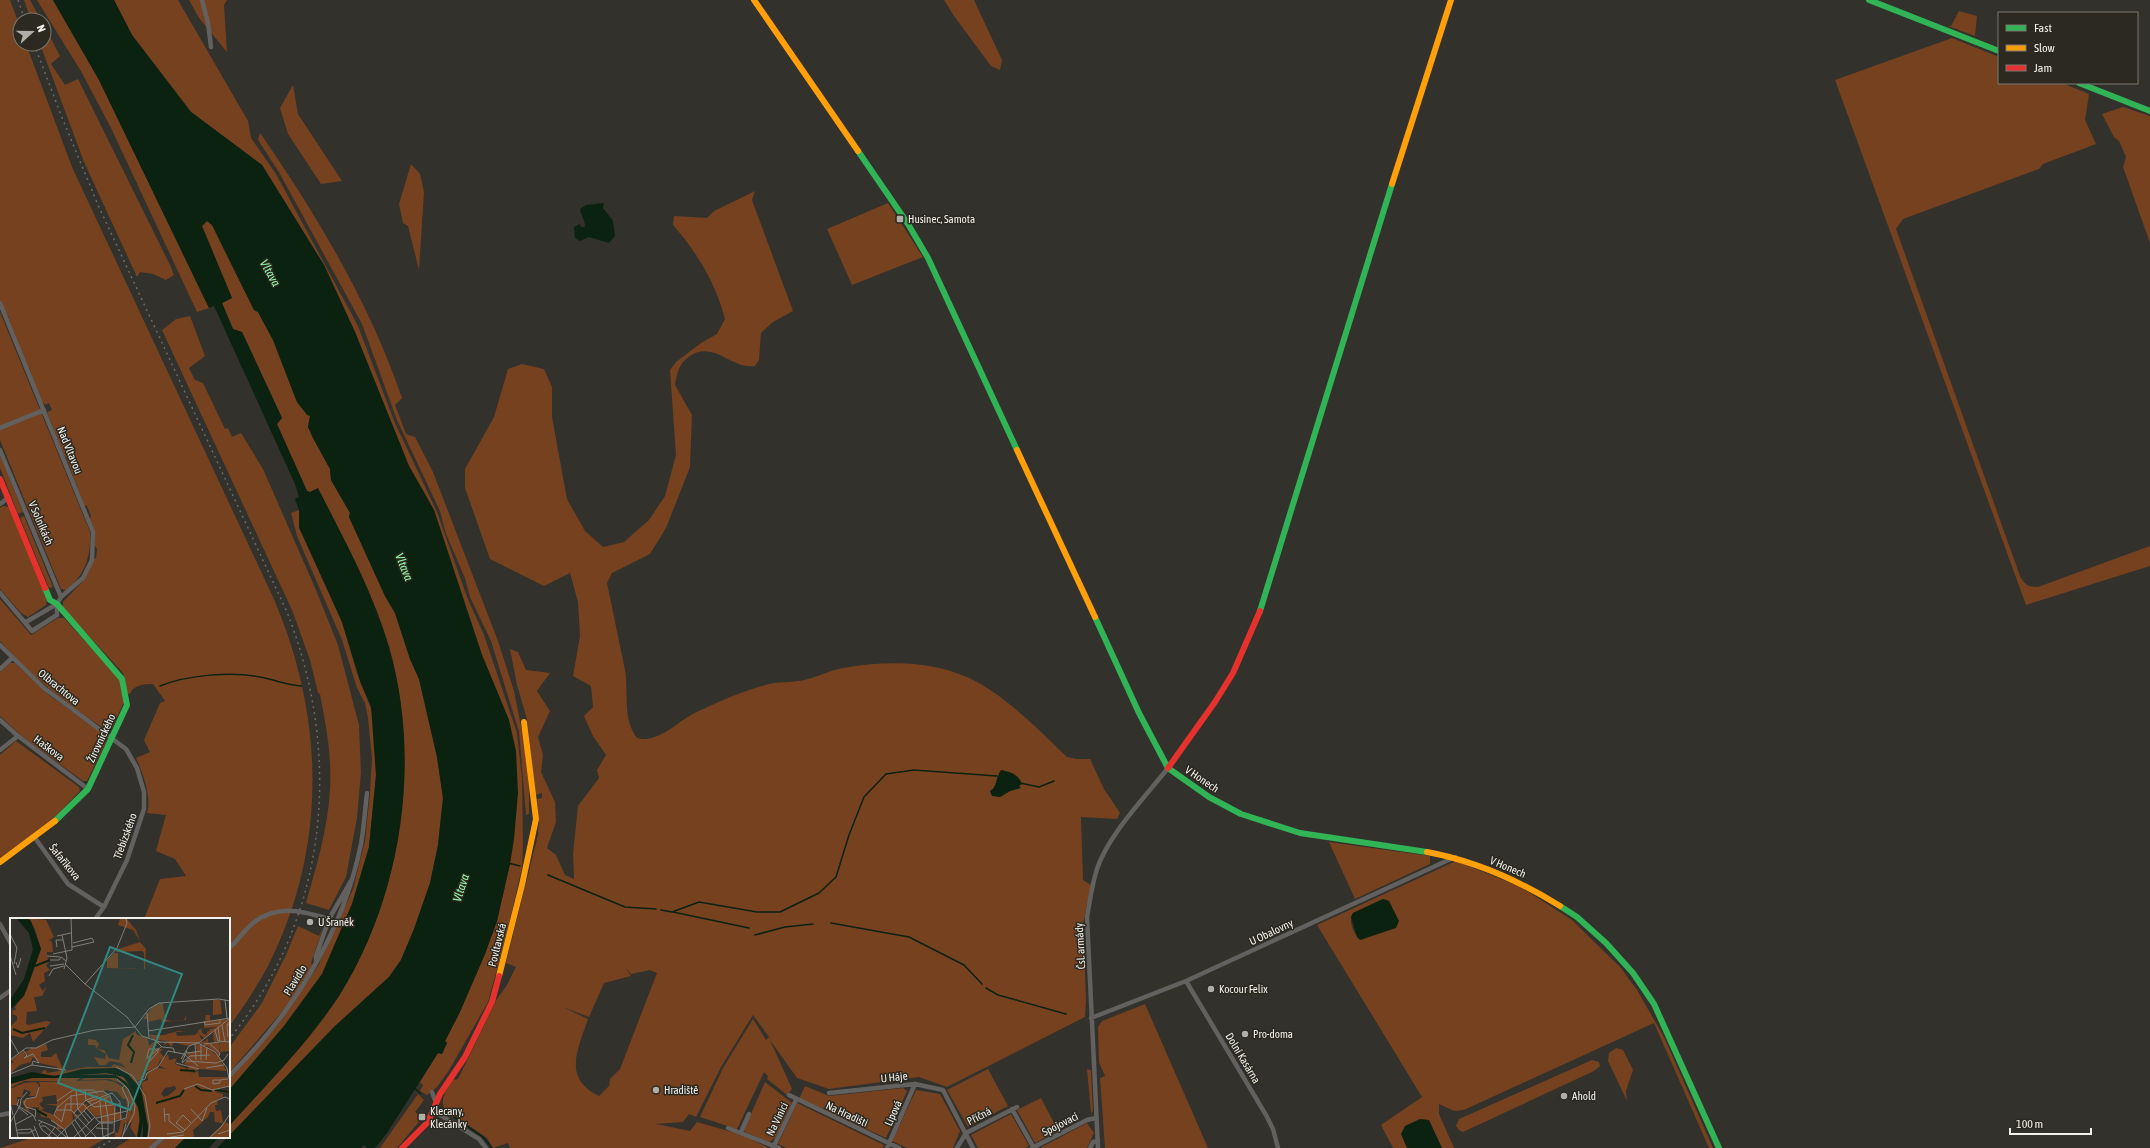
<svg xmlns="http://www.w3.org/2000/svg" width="2150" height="1148" font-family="'Asap Condensed',sans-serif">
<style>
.green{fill:#75411f;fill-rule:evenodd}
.water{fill:#0c2211}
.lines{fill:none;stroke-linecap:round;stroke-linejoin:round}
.stream{stroke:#0c2211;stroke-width:1.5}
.street{stroke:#626160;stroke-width:4.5}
.fast{stroke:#30b455;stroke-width:6}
.slow{stroke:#ff9f0a;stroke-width:6}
.jam{stroke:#e5322d;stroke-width:6}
.rail{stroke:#696967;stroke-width:1.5;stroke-dasharray:2 4;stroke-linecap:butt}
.poi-dot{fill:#afaea8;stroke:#2b2920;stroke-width:1.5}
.labels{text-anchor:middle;stroke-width:3;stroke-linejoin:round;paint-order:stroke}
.poi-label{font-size:11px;fill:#f2f1eb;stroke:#2b2920;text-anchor:start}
.street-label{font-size:11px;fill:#f2f1eb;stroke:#2b2920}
.water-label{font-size:12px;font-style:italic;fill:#94f8a8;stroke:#2b2920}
.inset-river{fill:none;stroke:#0c2211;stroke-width:2}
.inset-road{fill:none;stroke:#7f7e78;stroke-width:1}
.view{fill:#318881;fill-opacity:0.15;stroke:#318881;stroke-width:2}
.inset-edge{fill:none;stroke:#f2f1eb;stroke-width:2}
</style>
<rect width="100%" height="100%" fill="#32312c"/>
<path class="green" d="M0,0H10L20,27V44H26L72,167L273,597C325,717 328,847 268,966C257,987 243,1007 229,1027V919H144L160,879L186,876L175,859L156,851L166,815L147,813C152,798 143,773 136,758L150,752L144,740L160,703L165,701L153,684C144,684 133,685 130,694L127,693L123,673L63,608V602L83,581L93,560L96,558L97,549L95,546V533L90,519L91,516L87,506L84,505L66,457L64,455L47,412L52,410L49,403L45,405L40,399L29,368L27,367L8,316L6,315L0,301Z
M24,0H30L41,20H31Z
M37,0H53L99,80L209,308L197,312L111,128L82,73Z
M114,0H178L248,121L251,138L276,174L358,326L395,423L437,512L467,597L484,635L517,733L522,779L523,846L522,868L506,937L488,1002L448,1072L437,1087L427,1095L420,1091L423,1085L420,1082L438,1053L442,1054L447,1043L445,1041L459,1014L485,954L497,921L510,864L509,720L482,655L434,510L409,466L355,332L324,265L262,165L191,112L132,35Z
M189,0H227L224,5L227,52L199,18Z
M944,0H974L1002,60L1000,70L991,66L954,16Z
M1959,11L1977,16L1975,36L1948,26H1951Z
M44,25L60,56L51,64L65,85L78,79L170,265L174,275L166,280L153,274L140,272L137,277L84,162L40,44H44Z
M1952,38L1999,57V83H2062L2089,94L2085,120L2096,144L2043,164L2039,169L1903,219L1896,229L2020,576C2025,585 2028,587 2038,587L2150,546V566L2026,605L1835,80Z
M293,85L298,114L342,181L321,184L288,134L280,108Z
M2123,107L2150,116V243L2123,167L2126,157L2119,141L2114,137L2102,114Z
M260,133C317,215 370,304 402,398L395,405L406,434L415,437L433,472L498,641L514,691L524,741L529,789V814L526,815L519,732L491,641L470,597L465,578L446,534L440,511L397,420L362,324L280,174L260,143L258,139Z
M411,164L420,174L424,192L419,270L408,226L403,223L399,204Z
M755,191L752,200L793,311L773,322L761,333L759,360L755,366C732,370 714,340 690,356C679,363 677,373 675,385L692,415L690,467L666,528L650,554L612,573L607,583C613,612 619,641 625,670C629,694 622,718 637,738C660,744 680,718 701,710C723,700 746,690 769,684C782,681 796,683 808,679C820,676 831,670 843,668C887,660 939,660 979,683C1012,702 1040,731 1067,757L1077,759H1090L1104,789L1120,813L1117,819L1081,817L1083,880L1091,885L1083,924L1086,999L1085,1017L947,1087L919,1077L829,1089L797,1078L770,1040L792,1089L787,1095L767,1079L768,1076L764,1072L737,1129L700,1117L723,1068L753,1019L766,1040L769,1037L753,1015L721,1067L696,1117L689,1114L683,1122L656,1124L690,1131L697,1122L742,1135L769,1148H510L508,1143L493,1148L487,1138L455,1116L454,1118C436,1107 443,1094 453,1080L458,1079L497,999L507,985L516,967L506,963L538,835L539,821L537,799L542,798V793L536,795L535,792L527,719L517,685L510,649L518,652L526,670L550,673L537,691L550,711L538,737L543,755L541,772L555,802L556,822L547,848L556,855L565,875L574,879L573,854L578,806L599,778L597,770L606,755L593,736L584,716L593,707L591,686L573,676L580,636L578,602L570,573L544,586L490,559L465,488V469L494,417L508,369L522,364L544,369L552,387V417L567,499L585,531L603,547L624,542L649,520L665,496L676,455L670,370L676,362L701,343L717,334L725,319C716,284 697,252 673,225L674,216L707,218L714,211ZM997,776L1020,788L1010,791L1000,797L990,791C995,789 997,782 997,776ZM625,967L631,974L650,970L657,973L620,1069L610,1079L609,1086L599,1096C562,1078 578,1049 588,1019L563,1007L589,1017L604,983L631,976Z
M888,203L923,257L852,285L827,229Z
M207,221L212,225L254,310L258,312L273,340L297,402L310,416L308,427L313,438L330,469L331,480L350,513L349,517L385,596L395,613L410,659L419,679L437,757L443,798L438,845L430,883L414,929L401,960L389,977L334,1027L229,1136V1126C267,1084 308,1043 339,996C402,896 421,761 389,647C373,592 344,540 318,489L310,492L307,491L277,424L282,418L242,332L233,329L222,303L232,298L202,226Z
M0,312L90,532C91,556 86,574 66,590L61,589L0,440Z
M190,316L205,356L189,368L195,380L203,383L225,429L228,428L232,437L241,433L263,469L316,590L338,645L359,725L361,773L357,818L346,877L329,910L306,903C319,858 333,811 330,763C329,740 324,716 320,694L318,693L310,660L292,610L162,330L176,319Z
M0,455L23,512L18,514L0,468Z
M3,506L9,507L47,600L46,605L28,617L21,613L0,589V508Z
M299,510V528L342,622L357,673L373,714L376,775L369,847L352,904L322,974L284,1026L229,1090V1078L276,1027L318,966L353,889L365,841L370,793L372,758L368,718L365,703L357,688L342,640L297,536L291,513Z
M24,516L53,587L49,588L20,518Z
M0,599L31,635L58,618H64L121,681L124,702L112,728L105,729C66,704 31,676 0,641Z
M10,663H15L49,695L106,736L107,740L87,781H83L24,738L0,716V672Z
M16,741L79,787L80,791L50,822L0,858V755Z
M1329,842L1430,856V864L1355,899Z
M1456,861L1521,887L1572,920L1621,968L1637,990L1664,1037L1713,1148H1709L1654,1023L1464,1110L1454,1111L1439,1104V1114L1454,1148H1393L1381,1125L1422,1097L1317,925ZM1383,899L1387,900L1363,940C1355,938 1350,925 1351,917L1353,913Z
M324,925L311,963L313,967L286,1007L229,1073V1048L262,1003L286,955L298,926L319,936Z
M1145,1004L1208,1148H1105L1100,1078L1105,1076L1099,1062L1098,1027L1102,1021Z
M1616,1048L1623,1050L1633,1070L1626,1091L1627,1101L1608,1061L1609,1053Z
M1592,1060L1599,1062L1600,1066L1594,1071L1463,1132L1459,1130L1456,1126L1459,1119Z
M988,1069L1008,1106L968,1127L947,1090Z
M1087,1069L1091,1070L1093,1111L1091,1113Z
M765,1082L792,1103L775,1138L769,1142L745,1132L744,1130Z
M805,1086L829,1096L903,1088L907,1091L886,1138L824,1110L825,1105L823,1109L799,1099Z
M916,1090L940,1094L960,1131L953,1148H907L892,1141Z
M418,1094L424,1100L415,1112L423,1117L397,1148H380Z
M1041,1098L1055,1125L1047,1129L1049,1133L1057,1129L1058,1131L1035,1143L1017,1110Z
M797,1103L884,1145L883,1148H786L778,1144Z
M1011,1114L1029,1146L1025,1148H978L971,1135Z
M1087,1123L1094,1133L1087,1148H1040Z
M34,1137H108L89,1148H0Z
M133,1137H162L148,1148H115Z
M168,1137H186L175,1148H154Z"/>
<path class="water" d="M53,0H114L132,35L191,112L262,165L324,265L355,332L409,466L434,510L482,655L509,720L516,751L518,793L514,839L510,864L497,921L485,954L459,1014L445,1041L447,1043L442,1054L438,1053L387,1133L375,1148H367L364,1145L361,1148H217L334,1027L389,977L401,960L414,929L430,883L438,845L443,798L437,757L419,679L410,659L395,613L385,596L349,517L350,513L331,480L330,469L313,438L308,427L310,416L307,415L297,402L273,340L258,312L254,310L212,225L207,221L202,226L232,298L222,303L233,329L242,332L282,418L277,424L307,491L310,492L318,488C344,539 373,592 389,647C422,761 402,896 339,996C308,1043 267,1084 229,1126V1090L284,1026L322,974L352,904L369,847L376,775L371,706L361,684L342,622L299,527V510L295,499L299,497L295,484L214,306L209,308L99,80Z
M604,203L603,208L613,221L615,236L609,243L589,237L580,241L575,238L574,227L580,224L581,227H585C585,219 581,216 580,209L586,205Z
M1001,770C1011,772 1018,774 1022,784L1019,786L1021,788L1010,791L1000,797L992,796L990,791C997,788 996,777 1001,770Z
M1383,899L1389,901L1399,921L1396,928L1360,940L1357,937L1351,917L1353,913Z
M1420,1119L1429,1120L1442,1148H1407L1401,1134L1405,1126Z
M186,1137H219L209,1148H175Z"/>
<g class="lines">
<path class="stream" d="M160,686C187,675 232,671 260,677C277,680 284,685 302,686
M1020,783L1039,787L1054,781
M508,863L520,866
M548,875L625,907L656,909
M661,910L672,912L699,902L757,912H780L819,893L836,877L849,835L864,797L886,774L914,770L997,776
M673,912L749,928
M831,923L909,937L964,965L982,984
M755,935L785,927L813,924
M986,988L998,995L1066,1014
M414,1088L420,1093
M454,1117L483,1137L492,1148"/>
<path class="street" d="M202,0L208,23L211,47
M0,303L93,532L92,560L83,578L61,597L57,604L26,622
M0,428L44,410
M0,450L61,597
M0,504L8,498
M0,593L32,631L57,615V604
M0,645L44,688L126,749L137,768L144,792V809L127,860L104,907L95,919
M0,669L12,658
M0,720L18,736L88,789
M0,750L18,736
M35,838L68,884L104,907
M329,919L351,881
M0,924L11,944
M229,948C238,941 244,930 253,923C278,904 301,911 329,919L316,956V962
M1186,981L1266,1115L1273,1129L1278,1148
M0,998L11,990
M1091,1018L1186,981L1455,857
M229,1076C293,1013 343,933 361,844C364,827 365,810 367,793
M432,1092L436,1103
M829,1093L915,1084L943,1090L973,1148
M789,1095L899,1148
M1012,1109L1034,1148
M434,1111L479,1139L486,1148
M0,1115L11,1113
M728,1128L779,1148
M741,1132L749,1114
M151,1148L164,1137
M773,1148L796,1100
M887,1148L915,1084
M957,1148L966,1133L1017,1107
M1032,1148L1087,1120L1096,1118
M1090,1148L1093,1142L1098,1141
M1098,1148L1087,917C1090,901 1092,884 1097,869C1108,835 1146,796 1168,768"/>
<path class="fast" d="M1869,0L1999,51
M2079,83L2150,111
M858,151L908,224L928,258L1017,450
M45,588L50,600L57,604L122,679L127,705L88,789L55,821
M1260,611L1392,184
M1095,617L1139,713L1168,768L1209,797L1241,814L1300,833L1427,852
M1560,906L1577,917L1606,943L1633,973L1654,1004L1719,1148"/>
<path class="slow" d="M754,0L858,151
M1392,184L1451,0
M1017,450L1095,617
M1427,852C1476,861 1518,880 1560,906
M0,862L55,821
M499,976L522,885L536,819L524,722"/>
<path class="jam" d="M0,479L45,588
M1168,768L1215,702L1233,673L1260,611
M402,1148L428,1122L440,1094L465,1057L492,1002L499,976"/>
<path class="rail" d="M18,0L25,20
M34,44L61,115L98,205L287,612C343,755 329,918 229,1039
M98,1148L117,1137"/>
</g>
<g class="poi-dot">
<rect x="896" y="215" width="8" height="8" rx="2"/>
<circle cx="310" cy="922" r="4"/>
<circle cx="1211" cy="989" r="4"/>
<circle cx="1245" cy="1034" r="4"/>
<circle cx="656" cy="1090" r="4"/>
<circle cx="1564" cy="1096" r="4"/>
<rect x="418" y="1113" width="8" height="8" rx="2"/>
</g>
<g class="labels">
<g class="poi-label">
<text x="908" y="223">Husinec, Samota</text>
<text x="318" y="926">U Šraněk</text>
<text x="1219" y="993">Kocour Felix</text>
<text x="1253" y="1038">Pro-doma</text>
<text x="664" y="1094">Hradiště</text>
<text x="1572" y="1100">Ahold</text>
<text x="430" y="1115">Klecany,<tspan x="430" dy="13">Klecánky</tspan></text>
</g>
<g class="street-label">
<text transform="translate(70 450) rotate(68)" y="4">Nad Vltavou</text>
<text transform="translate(41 523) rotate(67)" y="4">V Solníkách</text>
<text transform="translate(59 687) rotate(39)" y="4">Olbrachtova</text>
<text transform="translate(101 738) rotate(-65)" y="4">Žirovnického</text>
<text transform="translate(49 748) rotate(37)" y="4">Haškova</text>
<text transform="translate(1202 779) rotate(34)" y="4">V Honech</text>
<text transform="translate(125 836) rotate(-70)" y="4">Třebízského</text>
<text transform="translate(65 862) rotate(51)" y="4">Šafaříkova</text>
<text transform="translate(1508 867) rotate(23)" y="4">V Honech</text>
<text transform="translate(1271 932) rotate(-25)" y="4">U Obalovny</text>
<text transform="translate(497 945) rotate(-76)" y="4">Povltavská</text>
<text transform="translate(1080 946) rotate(-93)" y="4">Čsl. armády</text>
<text transform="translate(295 980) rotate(-58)" y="4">Plavidlo</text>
<text transform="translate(1243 1058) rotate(59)" y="4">Dolní Kasárna</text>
<text transform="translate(894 1077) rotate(-6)" y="4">U Háje</text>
<text transform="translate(893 1113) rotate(-66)" y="4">Lipová</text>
<text transform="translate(847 1114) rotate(25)" y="4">Na Hradišti</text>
<text transform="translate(979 1116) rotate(-28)" y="4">Příčná</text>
<text transform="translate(777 1119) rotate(-64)" y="4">Na Vinici</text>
<text transform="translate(1060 1124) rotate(-27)" y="4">Spojovací</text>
</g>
<g class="water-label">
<text transform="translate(270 273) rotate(61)" y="4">Vltava</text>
<text transform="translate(404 567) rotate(68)" y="4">Vltava</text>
<text transform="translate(461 888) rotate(-72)" y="4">Vltava</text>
</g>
</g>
<g transform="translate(10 918)">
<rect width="220" height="220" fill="#32312c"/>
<path d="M18,0L36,2L44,19L39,22L42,24L43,34H37V39L39,43L36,48L40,52L34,55L35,63L29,67L33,73L36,68L35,72L32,78L24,79L27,93L17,94L16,105L18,107L36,103L41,104L23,124L20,115L13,120L0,117V109L7,102V98L2,96L3,92H6L5,89L17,71L31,31L25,11ZM116,0L126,12L130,23L123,12L108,7L110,1ZM130,24L136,31L135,51L97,50V42L104,35H108V50L134,51V35L132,33L106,34L108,31ZM203,82H209L215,83L210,82L212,96L203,97ZM164,84L153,85V88H157H153L155,99L153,100L160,103L174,102L176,98V102L152,104L151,101L138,104V101H133L144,87L150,85ZM190,97H200V103L220,101V124H217L220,125V133L210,134L209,129V138L197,128H195L209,139L211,143L204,145L211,144L217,153L189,151L179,157L188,153L189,159H218L220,171L218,169L209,170L211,173L220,172V175L205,174L213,176V179L207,182L208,187H205L206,193L211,192L213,205L205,204L204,194H200L198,199L183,212L184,218L180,220H137L138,209L131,169L110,151H72L53,157L33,158L24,155H32L33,152L37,153V155L49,153L47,149L29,145L23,139L21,144L10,147L0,156V146L4,144L1,142L13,133L16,137L13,140L16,139L18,136L15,134L21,131L20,129L25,130L36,126L38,132L31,134V139H41L46,135L52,149L56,152L50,154L76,149H101L104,146L117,150L110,145L100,143L95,147H89L84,139L95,141L96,136L87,131L85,127H78V121L86,122L89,126L87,131L94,132L99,140L109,142L113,121L126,113V116L138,121L139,128L145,123L151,124L145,127V131H153L150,134L154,139L149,144L147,150L137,153L134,160L127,163L130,166L133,173L131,164L138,162L137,155L147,150L156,151L150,148V145L158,136L159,142L167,140L165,146L178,151L179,147L174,146L179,139L177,135L187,133L185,126L177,128L164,124L161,129L158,125L154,127V124L161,123L143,122L139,117H154L168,113L176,114H166L167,118L185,117L188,114L192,122L186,126L194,127L190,124L196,123L197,119L199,126L208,124L210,128V123L204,124L203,115L206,111L194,120L190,117L188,113L191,110L192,115L197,117V114L201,112H198L208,109L194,110V103L200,102H195L196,97ZM165,168L166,171L159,177L154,179L151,176L155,170ZM96,155L109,156L118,163L128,185L119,167L108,159L96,156L67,157ZM87,158L106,160L113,164L119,172L130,194L127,220L120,209L122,204L117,207L123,188L113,166L99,161L72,162V161ZM72,159L66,163H14L0,170V166L18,160ZM95,162L105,164L114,170L122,185V194L116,206L114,205L111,220H107L103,217L106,218L104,214L108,215L111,202L116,201L120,188V185L117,190L116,181H113L107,174L94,172L104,186L105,194H111V201L93,205V217L91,197L86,199L77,190L81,187L76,182L73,185L78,187L77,190L71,195L68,191L64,195L66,197L70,196L65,200L62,194L63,203L55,211H47V207L39,200L32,199L28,194L29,189L18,190L20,194L16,192L12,183L25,179L27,174L25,178H19L21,174L14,171L12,179H7V187H0V171L14,165L26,164L29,167L27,172L30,168L29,164ZM46,177L47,186H35L47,188L45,197L30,192L34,191L29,186L33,183L32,179ZM215,204L220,206V220H199Z" fill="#75411f" fill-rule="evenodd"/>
<path d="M6,0H18L21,3L31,31L14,78L0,92V82L14,61L23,31L19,15ZM106,150L118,156L131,172L138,209L137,220H133V204L130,220H127L130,203L128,189L117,168L106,160H22L0,166V160L22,154L45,158L72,151ZM96,155L114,159L124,176L116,164L105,157H67Z" fill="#0c2211" fill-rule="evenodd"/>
<path class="inset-river" d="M25,48L40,42M3,111L12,115L35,110M121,145L124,134L118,127L123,117M170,152L185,153M185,168L191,172L202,173M205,172L220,174M146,185L170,178L174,172M26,192L37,198"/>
<path class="inset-road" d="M0,16L7,30L4,46M52,17L57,40L54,51M47,18L61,15M47,29L46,22H53M62,29L84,24L82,20L63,25M43,36L62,32L61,0M0,37L6,57M37,38L50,39M40,42H49L51,39L56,43M6,44L8,50L11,40M55,46L75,66L117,99L132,118L150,124L188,125L205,134L217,150L220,166M40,48L54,46M39,58L43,51L54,48M75,66L107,30L117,5L116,0M215,82L217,100M137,95L139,120M194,103L195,107L210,105V101M212,107L215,124M217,107L219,104L220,107H217L218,119M125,109L139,91L149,85L209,81L220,83M205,112L208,123L220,124M138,113L220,100M0,120L9,136M147,124L152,129L163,130L165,135M191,125V142M185,126L186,142M194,126L210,124L208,109M200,126L210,135L209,138M158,133L174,136L188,148M177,135L191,133M137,139L139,131H147M136,141L151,129M171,141L179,128L190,124L219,101M0,142L16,130H26L42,122L85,112L125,109M196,142L197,129M176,143L206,145L214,142L218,136M172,144L177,133M166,145L189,151M172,145L180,138L200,137M137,146L148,134V130M22,147L56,152M106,149L123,158L135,178L140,208L138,220M196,150L214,147M0,156L22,147L23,143L29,145L23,136L14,140L17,137L13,132M107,161L118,171L125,187L124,196L113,217M210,162V165L203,166V162H210L218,161M128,164L135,161L137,155L148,149L158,133M174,171L188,166L202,172L220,168M66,172L68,191M75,172L76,182L84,189L110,186M61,177V192M9,181L7,187L23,197L26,203M95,181L98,200V220M47,183L63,172H83L87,175M0,184L3,197M78,184L102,175L110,184L111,201M90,184L93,219M73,186L89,204M10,188L11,181L17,174M48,188L44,197L52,204M8,189L18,197M48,189L61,178L93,173L100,178L103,187M154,190L155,204M68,191L79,205M181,191L192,203L197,190M47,192H61M61,192L87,220M74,193L82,202M64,195L76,182L88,178M154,197L159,196V203L173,214M4,198L8,220M25,199L26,192L16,189L14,185L16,181L26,179L29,169M86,200L117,193M28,202L45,209L56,219L64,220M41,202L55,212L58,220M65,202L76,218L74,220M52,203L56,186H73M32,204L29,206L32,212L42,220M89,204H103M103,204L116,200L119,185L112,170L115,167M0,205L10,188M62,205L71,220M89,205H103M6,206L23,197M24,208L29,220M31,208H35L49,220M86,210L99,211M7,212L21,211L25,220M175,212L166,205L173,197L181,205M173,214L201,185L215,179L220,181M7,215H19L26,211M157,216L173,214M208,216L220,212M76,218L89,205M93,219L104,214L105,187M37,220L45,209M46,220L79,188L100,178M63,220L85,199M112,220L116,206M155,220L174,217M199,220L211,209L220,196"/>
<path class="view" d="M100,29L172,56L120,192L48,165Z"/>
<rect width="220" height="220" class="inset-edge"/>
</g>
<rect x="1998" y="12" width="140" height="72" fill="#2b2920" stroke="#7b7971"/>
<rect x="2006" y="25" width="20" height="6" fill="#30b455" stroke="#7b7971"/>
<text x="2034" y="32" font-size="12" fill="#f2f1eb">Fast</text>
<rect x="2006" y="45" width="20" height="6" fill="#ff9f0a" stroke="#7b7971"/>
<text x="2034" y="52" font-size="12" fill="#f2f1eb">Slow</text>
<rect x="2006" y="65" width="20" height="6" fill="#e5322d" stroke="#7b7971"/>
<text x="2034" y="72" font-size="12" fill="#f2f1eb">Jam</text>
<g transform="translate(32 32) rotate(69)"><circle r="19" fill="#2b2920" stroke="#7b7971"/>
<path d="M0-3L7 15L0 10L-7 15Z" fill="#afaea8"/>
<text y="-6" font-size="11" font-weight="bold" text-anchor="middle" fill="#f2f1eb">N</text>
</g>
<path d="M2010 1128v6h81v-6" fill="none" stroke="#f2f1eb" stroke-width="2"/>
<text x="2016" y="1128" font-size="12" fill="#f2f1eb" stroke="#2b2920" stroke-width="3" paint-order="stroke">100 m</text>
</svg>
